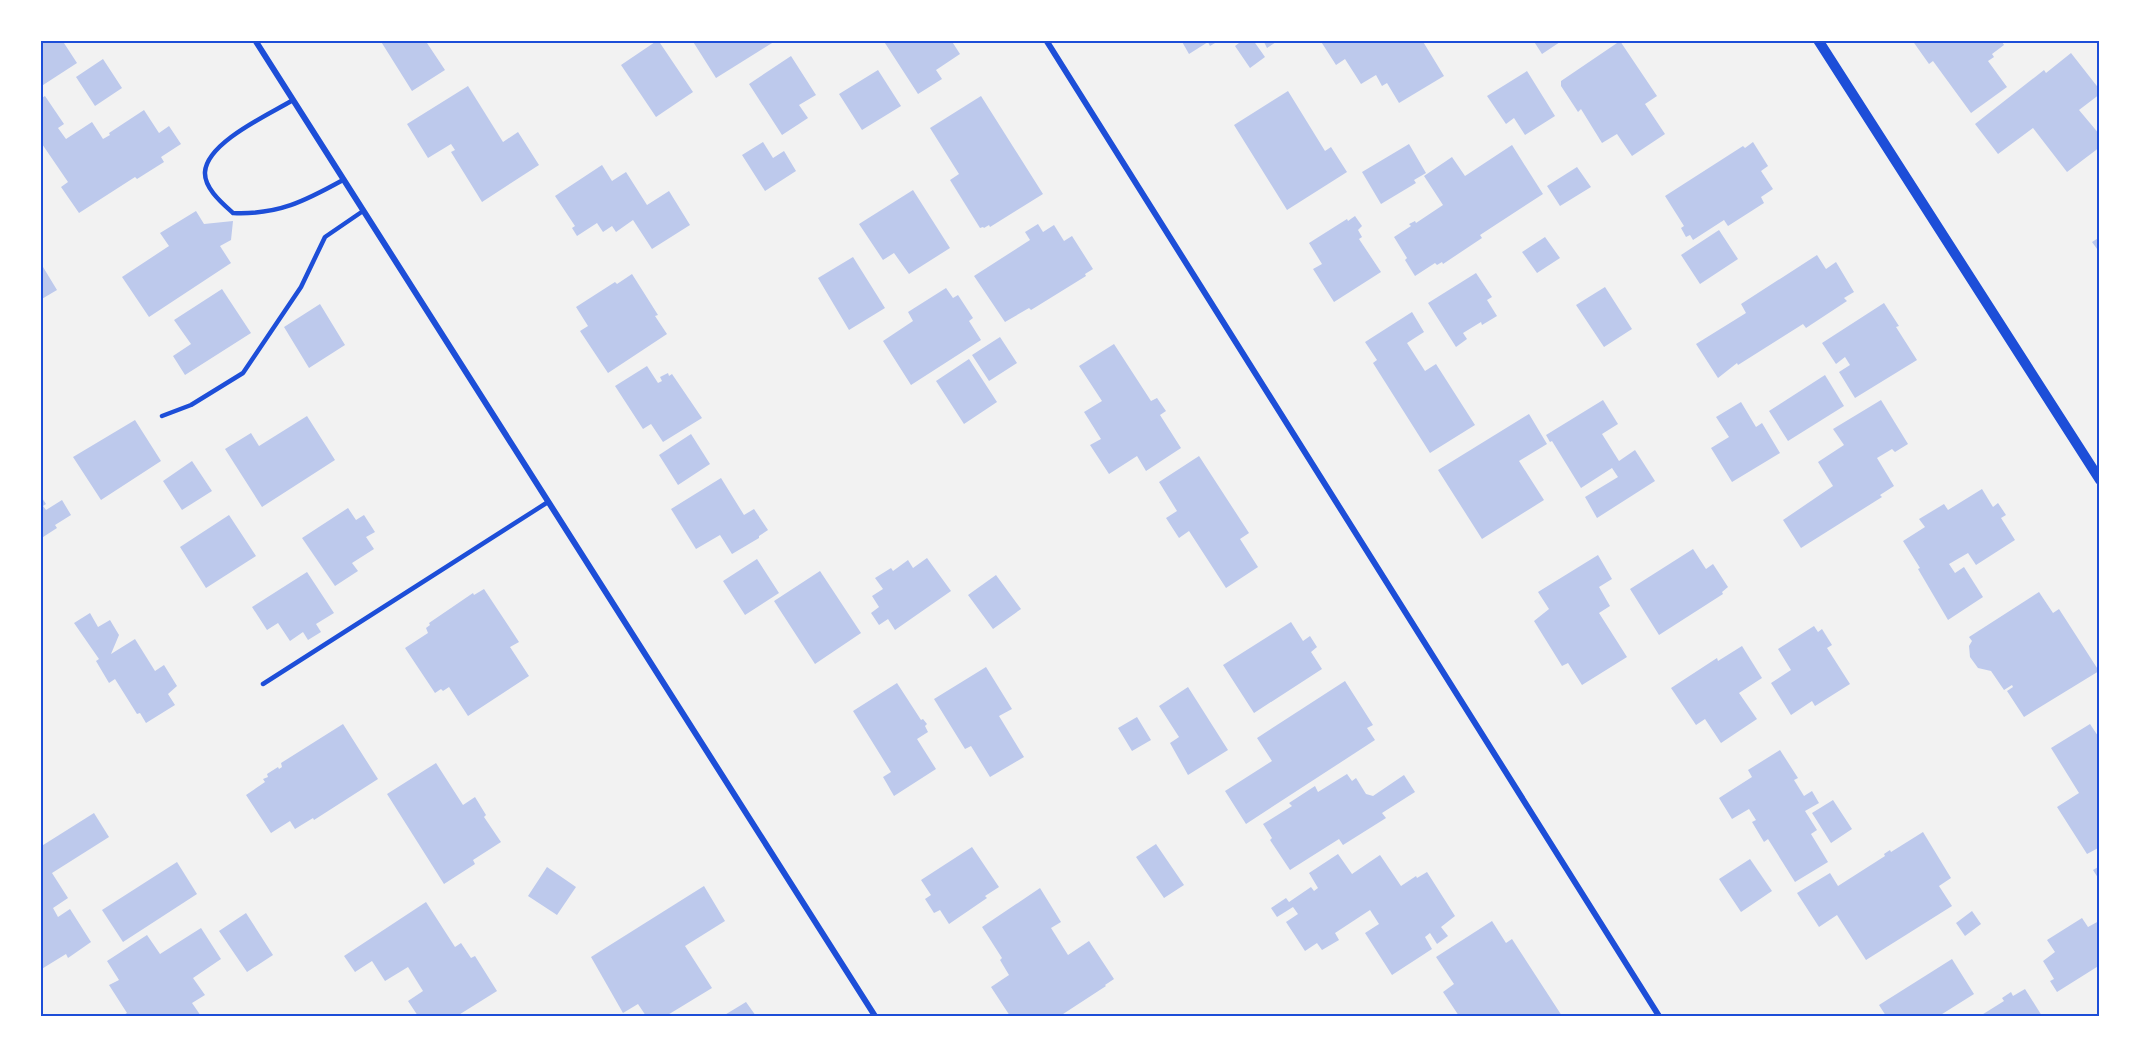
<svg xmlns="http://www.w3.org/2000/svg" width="2140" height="1057" font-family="Poppins,sans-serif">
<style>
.building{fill:#bdc9ec}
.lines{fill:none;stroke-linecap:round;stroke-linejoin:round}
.service{stroke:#1d4ed8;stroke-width:4.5}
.minor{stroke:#1d4ed8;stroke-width:6}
.tertiary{stroke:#1d4ed8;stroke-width:10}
.neatline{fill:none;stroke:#1d4ed8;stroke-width:2}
</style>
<rect width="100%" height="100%" fill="#f2f2f2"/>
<path class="building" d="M40,40H62L77,63L40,87Z
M380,40H425L445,70L412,91Z
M658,40L693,92L656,117L621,65Z
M692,40H777L716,78Z
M883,40H951L960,54L936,70L942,79L918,94Z
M1181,40H1220L1210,46L1208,42L1189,54Z
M1243,40H1253L1265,57L1250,68L1235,46Z
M1263,40H1279L1267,48Z
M1320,40H1422L1444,76L1399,103L1387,83L1382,86L1376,75L1361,84L1345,59L1336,65Z
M1533,40H1563L1542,54Z
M1912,40H2001L2004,45L1992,54L1994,57L1988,61L2007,87L1971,113L1933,61L1929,64Z
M1620,41L1657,96L1645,104L1665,134L1632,156L1617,134L1602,143L1581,109L1578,112L1561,86V81Z
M2071,53L2100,90V94L2079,110L2100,135V147L2067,172L2033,128L1998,154L1975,124L2044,70L2046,73Z
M791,56L816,95L799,105L808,118L782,135L749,84Z
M103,59L122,88L95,106L76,77Z
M878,70L901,106L862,130L839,94Z
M1527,71L1555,116L1525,135L1514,118L1506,124L1487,96Z
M468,86L503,142L518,132L539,165L482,202L451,152L455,150L451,144L428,158L407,124Z
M1288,91L1325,151L1331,147L1347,172L1287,210L1234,125Z
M45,96L64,124L58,128L66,139L92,122L103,139L110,135L109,133L144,110L159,133L169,126L181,144L161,157L164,162L137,179L135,177L79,213L61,187L68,182L40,141V99Z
M981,96L1043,194L990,227L989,225L984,228L983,227L980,228L950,180L959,174L930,128Z
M763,142L773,158L784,151L796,171L765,191L742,155Z
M1753,142L1768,166L1761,171L1773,189L1761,197L1764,203L1728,226L1724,220L1693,240L1690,235L1686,237L1681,228L1684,226L1665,196L1743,146L1745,148Z
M1409,144L1426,173L1414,180L1416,183L1381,204L1362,172Z
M1512,145L1543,194L1480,235L1482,238L1443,264L1442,262L1437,265L1435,263L1415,276L1405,260L1407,258L1394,237L1411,226L1409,224L1415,221L1416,223L1443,205L1424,176L1452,157L1465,176Z
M602,165L612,181L626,172L647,205L669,191L690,225L652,249L633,220L616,232L612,226L603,232L597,223L577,236L572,228L575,226L555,196Z
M1577,167L1591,187L1560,206L1547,186Z
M913,190L950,248L909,274L894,253L883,260L859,224Z
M196,211L204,224L233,221L231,240L220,246L231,263L149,317L122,277L169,246L160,233Z
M1355,216L1362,226L1358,230L1362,237L1359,239L1381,272L1334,302L1313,269L1322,264L1309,243L1347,219L1348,221Z
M1038,224L1043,232L1054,225L1064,241L1072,236L1093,269L1085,274L1086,276L1031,310L1029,308L1005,322L974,276L1030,240L1025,232Z
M1719,230L1738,259L1700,284L1681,255Z
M1545,237L1560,258L1537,273L1522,252Z
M2100,237V253L2092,242Z
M1817,255L1826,269L1836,262L1854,292L1844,298L1847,301L1806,328L1803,324L1738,365L1737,363L1718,378L1696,344L1746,313L1741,304Z
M853,257L885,308L849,330L818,278Z
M40,262L57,290L40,300Z
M1476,273L1492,297L1487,300L1497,316L1482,325L1481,322L1463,333L1467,339L1456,347L1428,303Z
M632,274L658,315L655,316L667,334L608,373L580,331L588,326L576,307L615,282L617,284Z
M1605,287L1632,329L1604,347L1576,305Z
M946,288L953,298L958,295L973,318L969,321L981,340L911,385L883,341L913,321L908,312Z
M222,289L251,333L185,375L173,356L191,344L174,320Z
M1884,303L1899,326L1896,327L1917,360L1855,398L1839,372L1850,365L1845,357L1836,364L1822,343Z
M320,304L345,345L309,368L284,327Z
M1412,312L1424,332L1407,343L1425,371L1436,364L1475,425L1430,453L1373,363L1377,360L1365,342Z
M1000,337L1017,363L989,381L972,355Z
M1114,344L1151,401L1157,398L1166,411L1160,415L1181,448L1146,471L1137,456L1109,474L1090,445L1101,439L1084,412L1102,401L1079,366Z
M969,359L997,402L964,424L936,381Z
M647,366L658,383L662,381L660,377L668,373L669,376L672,374L702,418L663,442L651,424L643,429L615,386Z
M1825,375L1844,406L1788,441L1769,411Z
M1603,400L1618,424L1602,434L1619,461L1635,450L1655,481L1597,518L1585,497L1618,477L1612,468L1581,488L1552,441L1550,442L1546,435Z
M1881,400L1908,444L1895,452L1892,449L1877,458L1894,486L1880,495L1882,497L1801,548L1783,520L1833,486L1818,462L1844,445L1833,429Z
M1741,402L1756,427L1762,423L1780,453L1732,482L1711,448L1729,437L1716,417Z
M1529,414L1547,444L1519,461L1544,500L1482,539L1438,470Z
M307,416L335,460L262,507L225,449L251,433L259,446Z
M135,420L161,461L101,500L73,457Z
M691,434L710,464L678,485L659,455Z
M1199,456L1249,533L1240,539L1258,567L1226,588L1189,531L1179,538L1166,518L1177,511L1159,482Z
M192,461L212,491L182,510L163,481Z
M721,478L744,515L754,509L768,530L759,536V538L732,554L720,535L696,549L671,509Z
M1982,489L1993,507L1998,503L2006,515L2001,518L2015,540L1976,565L1968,553L1949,564L1955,573L1964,567L1983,597L1948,620L1918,569L1920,568L1903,541L1925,527L1919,519L1944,504L1948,510Z
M40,495L46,504L43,506L46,510L62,500L71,515L55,525L57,528L40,539Z
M348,508L356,520L364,515L375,532L366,537L374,549L352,563L358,571L335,586L302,538Z
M229,515L256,556L206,588L180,547Z
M1693,549L1706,569L1713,564L1728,587L1722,592L1723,594L1659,635L1630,589Z
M1598,555L1612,579L1599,587L1610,606L1599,613L1627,657L1582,685L1568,663L1562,666L1534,621L1549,609L1538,592Z
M927,558L951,591L895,630L888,619L879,625L871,613L879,607L872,596L883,589L875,578L891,568L893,571L908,560L913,568Z
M757,559L779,593L745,615L723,581Z
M820,571L861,633L815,664L774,601Z
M307,572L334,613L316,624L321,632L308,640L303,632L290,641L278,623L267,630L252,607Z
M996,575L1021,609L993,629L968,595Z
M484,589L519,642L510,647L529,676L468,716L449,687L443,691L441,689L435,693L405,648L428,633L426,628L430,625L429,623L473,593L474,595Z
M2039,592L2053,613L2059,609L2099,671L2024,717L2007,691L2013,687L2012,685L2004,690L1991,671L1978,668L1970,657L1969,646L1972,641L1969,637Z
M90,613L98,627L110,620L119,635L111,654L135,639L155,671L164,665L177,686L168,694L175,705L146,723L140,713L137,714L115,679L109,683L96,661L99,659L74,623Z
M1291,622L1303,641L1310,636L1317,647L1311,652L1322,669L1254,713L1223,665Z
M1814,626L1818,632L1822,629L1832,645L1827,648L1850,684L1815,706L1812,701L1791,715L1771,683L1791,670L1778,649Z
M1742,646L1762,678L1739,693L1757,719L1721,743L1705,719L1696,725L1671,688L1717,658L1718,661Z
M986,667L1012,709L999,716L1024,757L990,777L971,746L965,749L934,699Z
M1345,681L1373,725L1367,728L1375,740L1246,824L1225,791L1272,761L1257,738Z
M897,683L921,720L923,719L927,724L925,726L928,732L917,739L936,769L894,796L883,777L891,772L853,711Z
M1188,687L1228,750L1188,775L1170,743L1179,737L1159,706Z
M1137,717L1151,740L1132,751L1118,728Z
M343,724L378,779L314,820L313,818L295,829L290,821L271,833L246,795L265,782L263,779L268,777L267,774L278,767L279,769L282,767L281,763Z
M2090,724L2100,739V847L2087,854L2057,807L2079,793L2051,748Z
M1780,750L1798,778L1794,780L1804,796L1812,791L1819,803L1805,811L1817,830L1811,834L1828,862L1795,882L1768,839L1764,842L1752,822L1756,820L1749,809L1732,819L1719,798L1752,777L1748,770Z
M436,763L463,805L475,797L486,815L484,817L501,842L473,860L475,864L444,884L387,794Z
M1347,774L1352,781L1356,778L1366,794L1373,796L1404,775L1415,792L1382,813L1386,818L1343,845L1339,839L1290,870L1270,840L1272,838L1263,824L1292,806L1289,803L1315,786L1318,792Z
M1833,800L1852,829L1831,843L1812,813Z
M94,813L109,837L52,873L68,898L53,908L58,917L70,909L91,942L68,958L66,954L40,970V847Z
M1923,832L1951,878L1939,886L1952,906L1866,960L1837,915L1819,927L1797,893L1830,873L1838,886L1885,856L1884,854L1890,850L1891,852Z
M1156,844L1184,885L1164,898L1136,857Z
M972,847L999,887L985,896L987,898L949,924L940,910L934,913L925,899L931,895L921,880Z
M1338,854L1352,874L1380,855L1401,886L1416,876L1417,878L1427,872L1455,916L1441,927L1448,936L1437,944L1430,933L1425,937L1432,949L1392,975L1365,933L1379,924L1370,910L1335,933L1339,940L1322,950L1317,943L1305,951L1286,922L1298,914L1293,907L1277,917L1271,908L1286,898L1289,902L1311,887L1314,891L1318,888L1309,873Z
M1750,859L1772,891L1741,912L1719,879Z
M177,862L197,894L123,942L102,910Z
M2100,866V881L2093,870Z
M547,867L576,887L557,915L528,896Z
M704,886L725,921L685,946L712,988L666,1016H646L638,1004L623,1013L591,957Z
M1040,888L1061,922L1051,928L1068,955L1089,941L1114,979L1105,985L1106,986L1060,1016H1010L991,987L1009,975L1000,960L1002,958L982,927Z
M426,902L455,947L461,943L471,958L475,956L497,991L457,1016H418L408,1001L423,991L408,967L385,981L372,961L355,972L344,956Z
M1972,911L1981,924L1965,936L1956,923Z
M246,913L273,955L247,972L219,931Z
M2082,918L2088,927L2099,921L2100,922V965L2057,992L2050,981L2054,979L2043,961L2055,952L2047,940Z
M1492,921L1506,943L1512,939L1562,1016H1459L1443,992L1454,984L1436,957Z
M201,928L221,959L193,978L205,995L192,1003L201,1016H122L127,1013L109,985L119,980L107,961L147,935L160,954Z
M1952,959L1974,994L1939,1016H1886L1879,1005Z
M2025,989L2042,1016H1980L2004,1001L2002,998L2011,992L2013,996Z
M746,1002L756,1016H723Z"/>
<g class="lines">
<path class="service" d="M293,100C270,114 207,142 205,172C204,188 222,203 233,213C278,215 305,201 343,180
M162,416L191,405L243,373L301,287L325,237L363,211
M263,684L548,502"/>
<path class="minor" d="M255,40L875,1016
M1046,40L1659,1016"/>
<path class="tertiary" d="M1818,40L2100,480"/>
</g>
<rect width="2140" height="1057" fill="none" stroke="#ffffff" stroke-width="84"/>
<rect x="42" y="42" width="2056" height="973" class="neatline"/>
</svg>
